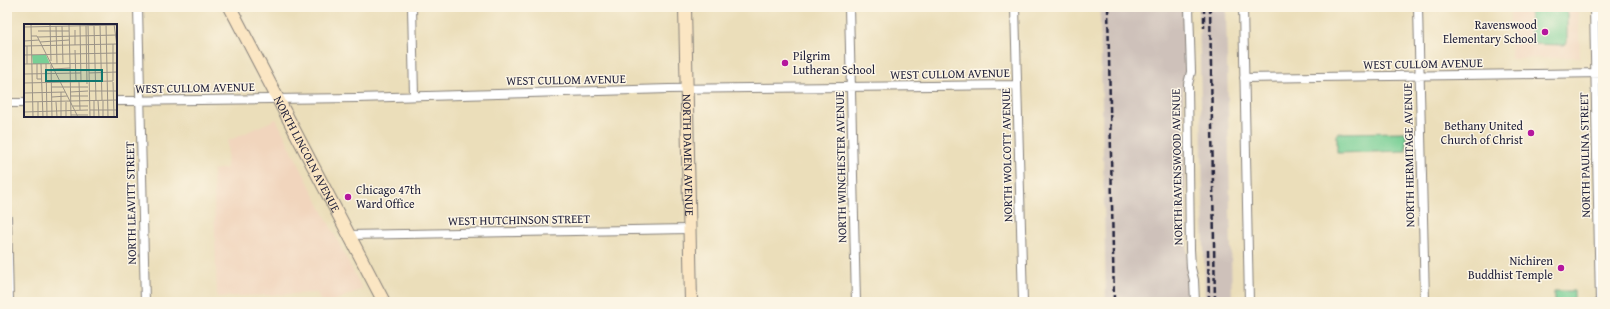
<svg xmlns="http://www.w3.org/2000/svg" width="1610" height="309" font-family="'Gentium Book Plus',serif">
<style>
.built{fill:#f1d5bd}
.industrial{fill:#cec1ba}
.green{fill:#77cf95;stroke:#4c7868}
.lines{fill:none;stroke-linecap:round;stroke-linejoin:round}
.street-casing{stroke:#86807a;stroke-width:10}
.secondary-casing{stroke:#86807a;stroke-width:14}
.street{stroke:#fff;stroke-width:8}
.secondary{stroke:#fbe6c3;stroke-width:12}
.rail{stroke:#22223b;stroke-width:2.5;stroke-dasharray:6 3;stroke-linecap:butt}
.poi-dot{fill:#b5179e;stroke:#fcf5e5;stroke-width:1.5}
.labels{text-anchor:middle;stroke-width:3;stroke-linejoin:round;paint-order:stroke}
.poi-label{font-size:12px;fill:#22223b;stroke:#fcf5e5;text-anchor:end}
.street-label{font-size:12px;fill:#22223b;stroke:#fcf5e5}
.inset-road{fill:none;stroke:#9b9387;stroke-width:1}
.view{fill:#0f766e;fill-opacity:0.15;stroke:#0f766e;stroke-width:2}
.inset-edge{fill:none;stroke:#22223b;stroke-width:2}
</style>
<rect width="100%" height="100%" fill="#fcf5e5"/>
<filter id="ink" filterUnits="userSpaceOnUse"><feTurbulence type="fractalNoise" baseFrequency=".025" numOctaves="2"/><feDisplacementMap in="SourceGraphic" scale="8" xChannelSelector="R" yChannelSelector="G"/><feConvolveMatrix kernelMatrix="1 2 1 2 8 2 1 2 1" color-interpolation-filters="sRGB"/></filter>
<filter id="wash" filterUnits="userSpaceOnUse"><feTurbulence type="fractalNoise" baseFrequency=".012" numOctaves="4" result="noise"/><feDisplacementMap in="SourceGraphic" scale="16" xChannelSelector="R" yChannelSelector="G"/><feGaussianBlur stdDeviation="0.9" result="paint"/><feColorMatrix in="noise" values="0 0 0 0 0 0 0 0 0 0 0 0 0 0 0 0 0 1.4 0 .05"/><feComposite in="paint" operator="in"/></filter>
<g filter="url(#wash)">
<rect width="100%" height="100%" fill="#ebdeba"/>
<path class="built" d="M1510,7H1578L1580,57L1511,59Z
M276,119L362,289L332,302H321L317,293L217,297L213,170L227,168L228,141Z"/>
<path class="industrial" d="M1100,7H1187V73L1183,82L1188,277H1191L1192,302H1106Z
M1199,7H1226L1232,302H1205Z"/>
<path class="green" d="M1530,7H1567V43L1564,45L1531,44L1530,41Z
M1406,132V151L1337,153V133Z
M1554,291H1574V302H1554Z"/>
</g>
<g filter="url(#ink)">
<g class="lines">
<defs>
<path id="street" d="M138,7L145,302
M412,7L414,96
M849,7L856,302
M1015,7L1023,302
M1189,7L1191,72L1188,84L1190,249L1191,268L1194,280L1195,302
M1243,7L1249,302
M1418,7L1425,302
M1594,7L1600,302
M1244,78L1603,73
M116,101L357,98L669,89L1017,85
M7,103H25
M7,217L9,302
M349,235L689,229"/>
<g id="secondary">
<path id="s1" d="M230,7L384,302"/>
<path id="s2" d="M685,7L691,302"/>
</g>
</defs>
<use href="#street" class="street-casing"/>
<use href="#secondary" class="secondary-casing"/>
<use href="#street" class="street"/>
<use href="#secondary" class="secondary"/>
<path class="rail" d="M1108,7L1114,302
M1204,7V28
M1210,7L1215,302
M1208,250L1209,302"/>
</g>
</g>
<g class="poi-dot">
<circle cx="1545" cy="32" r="4"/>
<circle cx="785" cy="63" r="4"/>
<circle cx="1531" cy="133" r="4"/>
<circle cx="348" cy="197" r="4"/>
<circle cx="1561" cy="268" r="4"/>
</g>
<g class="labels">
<g class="poi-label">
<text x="1537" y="29">Ravenswood<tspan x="1537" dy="14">Elementary School</tspan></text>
<text x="793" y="60" text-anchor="start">Pilgrim<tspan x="793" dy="14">Lutheran School</tspan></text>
<text x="1523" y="130">Bethany United<tspan x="1523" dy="14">Church of Christ</tspan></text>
<text x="356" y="194" text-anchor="start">Chicago 47th<tspan x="356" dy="14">Ward Office</tspan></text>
<text x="1553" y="265">Nichiren<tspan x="1553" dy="14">Buddhist Temple</tspan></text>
</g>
<g class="street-label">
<text transform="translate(1423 64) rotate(-1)" y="4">WEST CULLOM AVENUE</text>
<text transform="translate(950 74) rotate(-1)" y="4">WEST CULLOM AVENUE</text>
<text transform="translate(566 80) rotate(-1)" y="4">WEST CULLOM AVENUE</text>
<text transform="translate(195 88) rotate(-1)" y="4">WEST CULLOM AVENUE</text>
<text dy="4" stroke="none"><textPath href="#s1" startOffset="166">NORTH LINCOLN AVENUE</textPath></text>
<text dy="4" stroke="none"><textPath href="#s2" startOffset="148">NORTH DAMEN AVENUE</textPath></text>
<text transform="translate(1007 155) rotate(-91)" y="4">NORTH WOLCOTT AVENUE</text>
<text transform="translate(1409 155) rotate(-91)" y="4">NORTH HERMITAGE AVENUE</text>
<text transform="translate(1585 155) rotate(-91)" y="4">NORTH PAULINA STREET</text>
<text transform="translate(841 167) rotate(-91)" y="4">NORTH WINCHESTER AVENUE</text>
<text transform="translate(1177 167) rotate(-91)" y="4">NORTH RAVENSWOOD AVENUE</text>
<text transform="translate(131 203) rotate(-91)" y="4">NORTH LEAVITT STREET</text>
<text transform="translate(519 220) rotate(-1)" y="4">WEST HUTCHINSON STREET</text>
</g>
</g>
<g transform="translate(24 24)">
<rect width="93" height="93" fill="#ebdeba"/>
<path d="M8,31H22L26,40H9Z" fill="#77cf95"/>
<path class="inset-road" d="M7,0L9,93M26,0L27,37M82,0L84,93M90,0L93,22M45,1L46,40M56,1L57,58M64,1L66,93M76,1L78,76M32,2L33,40M38,2L39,40M62,2L63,60M70,2L72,77M0,3L93,1M51,6V21M14,7H45M7,12H13L54,93M14,13L93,11M0,17L15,16M16,18L45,16M89,20V57M0,22L93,20M3,22V40M51,26L52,58M0,31L93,29M0,40L93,39M13,40V55H18M17,40L19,93M22,40L23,93M46,40L47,93M27,41L28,93M29,45L46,44M65,49L93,48M0,50L57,49M55,58L56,86M89,58L90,93M0,59L89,57M27,63H64M66,67H93M37,68V93M46,68L64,67M0,69L41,68M46,72H64M28,73L43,72M70,77V93M74,77L75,93M79,77V93M0,78L93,76M14,78V93M32,78L33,93M42,78V93M49,82H64M66,86H93M0,88L64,86M47,91H64"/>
<path class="view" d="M22,46H78V57H22Z"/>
<rect width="93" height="93" class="inset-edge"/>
</g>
<rect width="1610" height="309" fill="none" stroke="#fcf5e5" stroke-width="24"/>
</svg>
